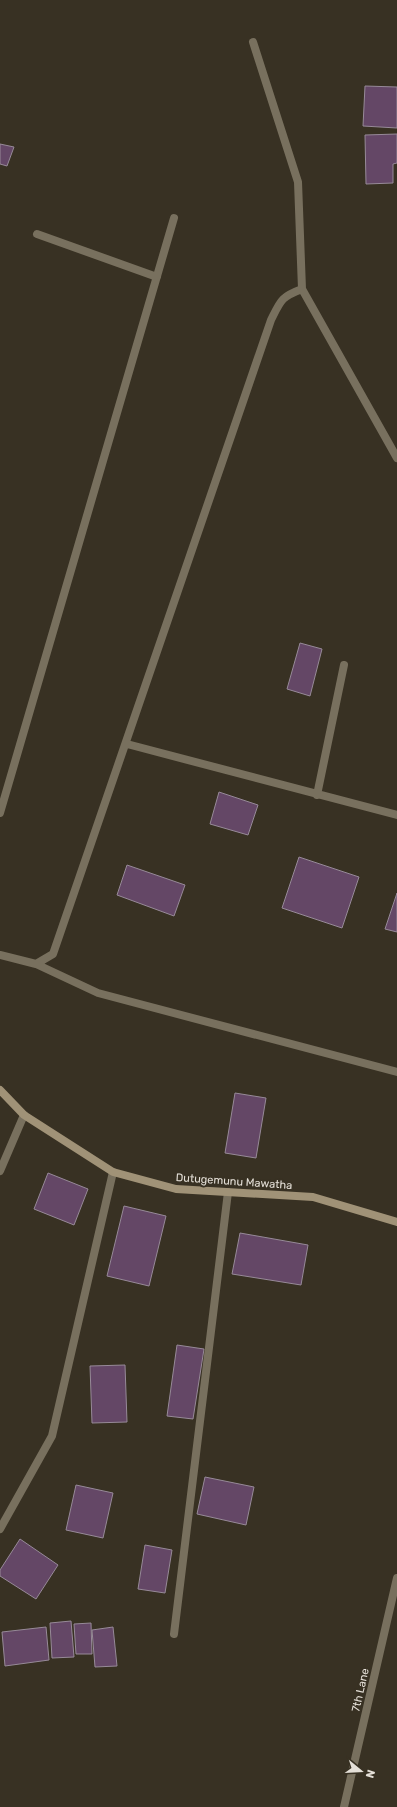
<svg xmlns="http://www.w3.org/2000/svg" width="397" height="1807" font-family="Rubik,sans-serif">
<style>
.building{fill:#644766;stroke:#978a98}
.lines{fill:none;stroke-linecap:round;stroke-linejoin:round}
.street{stroke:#78705e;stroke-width:8}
.secondary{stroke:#a09277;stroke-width:8}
.labels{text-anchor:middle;stroke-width:4;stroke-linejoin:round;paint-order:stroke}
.street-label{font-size:11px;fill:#e5e0d8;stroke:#383123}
</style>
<rect width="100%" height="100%" fill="#383123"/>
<path class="building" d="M365,86L397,87V128L363,126Z
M397,134V163L393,164V183L366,184L365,135Z
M0,144L14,147L7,166L0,164Z
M300,643L322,649L310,696L287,689Z
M219,792L258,805L248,835L210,824Z
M299,857L359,877L342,928L282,908Z
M127,865L185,885L174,916L117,895Z
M397,893V932L385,929Z
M235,1093L266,1098L256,1158L225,1153Z
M48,1173L88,1189L74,1225L34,1209Z
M124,1206L166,1216L149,1286L107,1276Z
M240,1233L308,1245L301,1285L232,1274Z
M177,1345L204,1349L193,1419L167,1416Z
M125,1365L127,1422L92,1423L90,1366Z
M205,1477L254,1487L246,1525L197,1514Z
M76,1485L113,1493L103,1538L66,1530Z
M20,1539L58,1565L36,1599L0,1576V1570Z
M145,1545L172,1550L165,1593L138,1589Z
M71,1621L74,1657L52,1658L50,1623Z
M91,1623L92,1654H76L74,1624Z
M46,1627L49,1660L5,1666L2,1632Z
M113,1627L117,1666L95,1667L92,1630Z"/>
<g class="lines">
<path class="street" d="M253,42L298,182L302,289L397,458
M37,234L157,277
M127,744L397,815
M317,795L344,665
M0,813L174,218
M0,955L36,964L53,954L271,320C281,300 281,297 302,289
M36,964L98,993L397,1072
M0,1171L24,1115
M0,1529L52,1436L113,1172
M174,1634L228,1192
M344,1807L397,1578"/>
<path class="secondary" d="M0,1090L24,1115L113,1172L176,1189L313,1197L397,1222"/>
</g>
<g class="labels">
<g class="street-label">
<text transform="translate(234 1181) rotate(4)" y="4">Dutugemunu Mawatha</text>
<text transform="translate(360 1690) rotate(-77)" y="4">7th Lane</text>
</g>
</g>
<g transform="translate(361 1771) rotate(108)" stroke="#383123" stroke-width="3" paint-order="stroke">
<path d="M0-3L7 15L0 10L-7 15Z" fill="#e5e0d8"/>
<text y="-6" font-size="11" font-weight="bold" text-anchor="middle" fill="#e5e0d8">N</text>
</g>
</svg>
